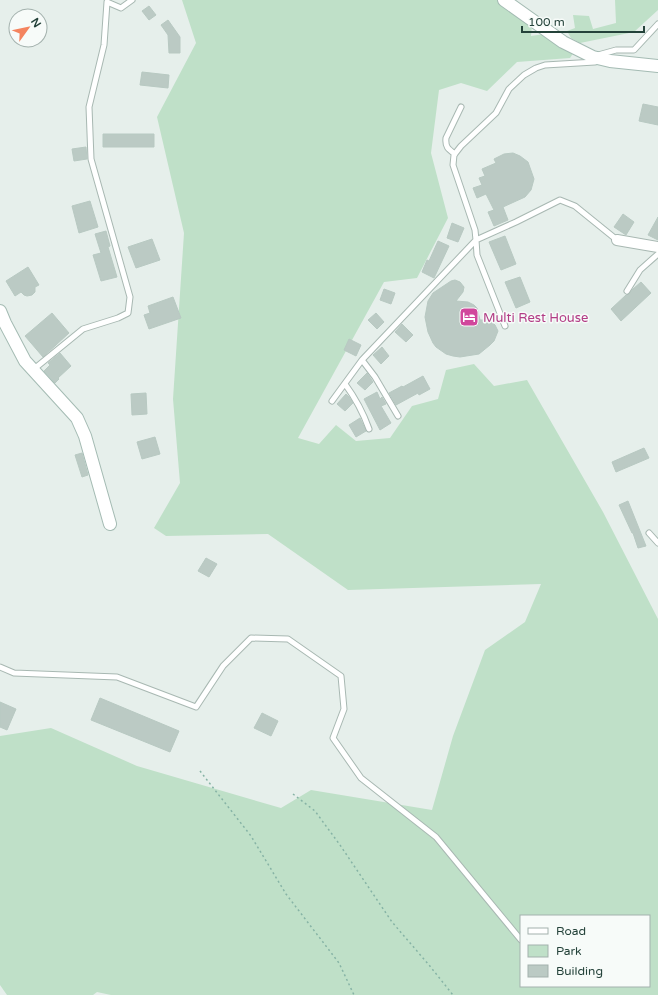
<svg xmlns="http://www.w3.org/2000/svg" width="658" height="995" font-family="'Varela Round',sans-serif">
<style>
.green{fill:#bfe0c8;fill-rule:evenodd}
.building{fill:#bbcac4;stroke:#b8c9c2}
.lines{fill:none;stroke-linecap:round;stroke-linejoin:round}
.lane-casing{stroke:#a8b8b2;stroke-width:7}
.street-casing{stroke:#a8b8b2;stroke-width:12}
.secondary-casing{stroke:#a4bbb3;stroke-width:14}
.path{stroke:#86b3a5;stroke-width:1.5;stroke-dasharray:2 3;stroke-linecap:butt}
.lane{stroke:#fff;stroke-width:5}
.street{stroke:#fff;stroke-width:10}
.secondary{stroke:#fff;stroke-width:12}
.labels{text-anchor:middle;stroke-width:3;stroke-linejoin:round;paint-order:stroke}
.hotel-label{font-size:13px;fill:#b23c85;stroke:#f7fbf9;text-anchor:start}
</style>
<rect width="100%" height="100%" fill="#e6efeb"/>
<path class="green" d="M182,0H498L532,25L531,36L545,34L574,52L570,58L517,62L487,91L461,83L439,90L431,153L448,218L417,278L384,282L298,438L319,444L336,425L356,441L390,438L412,406L438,399L446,370L474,364L494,386L527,380L603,512L658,619V995H111L97,992L93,995H7L0,985V736L51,728L137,766L281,808L311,790L432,810L453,736L485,650L525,622L541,584L348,590L268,534L166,536L154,528L180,483L173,399L184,233L157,117L196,43ZM521,916H649V986H521Z
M615,0H658V10L634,32L580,43L571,38L567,31L575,28L573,15L589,16L593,29L616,23Z"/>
<path class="building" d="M149,6L156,15L149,20L142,11Z
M168,20L180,37V53H169L168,35L161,25Z
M142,72L169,75L168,88L140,85Z
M643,104L658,107V125L639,121Z
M103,134H154V147H103Z
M86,147L87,159L74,161L72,149Z
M513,153L520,156L528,162L534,179L531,190L525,197L503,207L508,220L494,226L488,212L494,210L486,194L477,198L473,188L482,185L479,178L485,176L482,169L496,163L494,159L504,154Z
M90,201L98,227L79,233L72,206Z
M623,214L634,222L626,235L614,227Z
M658,217V240L648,235Z
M452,223L464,228L458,242L447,238Z
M106,231L110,246L108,247L117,277L101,281L93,255L101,253L95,234Z
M505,236L516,264L501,270L489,242Z
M152,239L160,260L136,268L128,247Z
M438,241L449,246L434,278L422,272L427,260L429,261Z
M28,267L39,285L35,287V292L32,295L27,296L24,295L21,292L15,296L6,281Z
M520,277L530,302L516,308L505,282Z
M455,280L460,282L464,287L463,292L456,301L468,302L474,305L477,308L480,320H488L492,322L495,325L498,331L494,341L490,345L479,354L460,357L453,356L446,354L436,347L433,343L428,332L425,317L428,301L433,293L451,281Z
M641,282L651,293L621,321L611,309L626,295L629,294L633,289Z
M384,289L395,293L391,304L380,300Z
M173,297L181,318L149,329L144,315L150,313L148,306Z
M52,313L69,333L43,357L25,336Z
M376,313L384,322L377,329L368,320Z
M402,324L413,335L406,342L395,332Z
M349,339L361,345L356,356L344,350Z
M382,347L389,356L381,364L373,355Z
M60,353L71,366L58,378L59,379L55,383L44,371L50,365L48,363Z
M367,373L373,382L365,390L357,383Z
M423,376L430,389L419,395L418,393L396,405L389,393L402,386L403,387Z
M377,392L380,399L382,397L386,404L381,406L391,423L380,430L364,399Z
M146,393L147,414L132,415L131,394Z
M346,394L349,397L353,403L345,411L337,404Z
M360,418L366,431L356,437L349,425Z
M155,437L160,454L142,459L137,442Z
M644,448L649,458L616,472L612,462Z
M82,453L88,475L82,477L75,455Z
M628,501L646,546L638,548L633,533H632L619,505Z
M206,558L217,564L209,577L198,571Z
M100,698L179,731L170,752L91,720Z
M0,702L16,709L7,730L0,727Z
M262,713L278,721L271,736L254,728Z"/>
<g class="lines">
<defs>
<path id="lane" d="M598,55L616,50H634L658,24
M455,154C448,149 445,147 446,138L461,107
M627,291L640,270L658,254
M505,326L477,255L476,240L516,222L560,200L575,206L617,240
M362,360L375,377L398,416
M34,369L83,329L118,318L128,313L130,297L91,159L89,107L104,45L107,2L121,8L132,0
M345,384C356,399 363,412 369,429
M332,401L362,360L476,240L475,230L453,165L454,155L461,146L496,113L509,89L524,75L536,68L545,65L595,62
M649,533L658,543
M0,667L14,673L117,677L196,707L223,666L251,638L288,639L341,676L344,709L333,738L361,778L436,837L521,940"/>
<path id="street" d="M617,240L658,247"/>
<path id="secondary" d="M504,0L563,42L593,57L610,61L658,66
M0,311L5,323L25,361L77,418L85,436L110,524"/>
</defs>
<use href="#lane" class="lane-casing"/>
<use href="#street" class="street-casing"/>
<use href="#secondary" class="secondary-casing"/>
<path class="path" d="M200,771L251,836L286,894L339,963L354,995
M293,794L315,811L340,845L392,922L429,965L453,995"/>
<use href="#lane" class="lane"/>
<use href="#street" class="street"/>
<use href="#secondary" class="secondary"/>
</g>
<defs>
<symbol id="hotel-square" viewBox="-11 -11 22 22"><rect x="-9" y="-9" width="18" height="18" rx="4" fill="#d1479c" stroke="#f7fbf9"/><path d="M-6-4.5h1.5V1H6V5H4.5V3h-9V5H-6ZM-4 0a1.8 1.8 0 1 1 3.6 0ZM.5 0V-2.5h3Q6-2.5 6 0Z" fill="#fff"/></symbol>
</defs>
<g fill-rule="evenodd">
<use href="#hotel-square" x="458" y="306" width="22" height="22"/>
</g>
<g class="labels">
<g class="hotel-label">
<text x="483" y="322">Multi Rest House</text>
</g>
</g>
<rect x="520" y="915" width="130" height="72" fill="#f7fbf9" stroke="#a3b1ad"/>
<rect x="528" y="928" width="20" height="6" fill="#ffffff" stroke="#a3b1ad"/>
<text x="556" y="935" font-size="12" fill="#24423a">Road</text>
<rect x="528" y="945" width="20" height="12" fill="#bfe0c8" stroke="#a3b1ad"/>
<text x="556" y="955" font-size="12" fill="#24423a">Park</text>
<rect x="528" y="965" width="20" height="12" fill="#bbcac4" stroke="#a3b1ad"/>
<text x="556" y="975" font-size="12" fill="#24423a">Building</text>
<g transform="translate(28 28) rotate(57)"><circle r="19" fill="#f7fbf9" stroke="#a3b1ad"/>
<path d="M0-3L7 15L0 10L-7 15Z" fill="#f4845f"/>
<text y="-6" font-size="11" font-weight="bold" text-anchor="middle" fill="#24423a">N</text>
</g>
<path d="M522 26v6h122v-6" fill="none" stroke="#24423a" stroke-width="2"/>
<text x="528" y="26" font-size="12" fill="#24423a" stroke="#f7fbf9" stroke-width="3" paint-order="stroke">100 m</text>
</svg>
